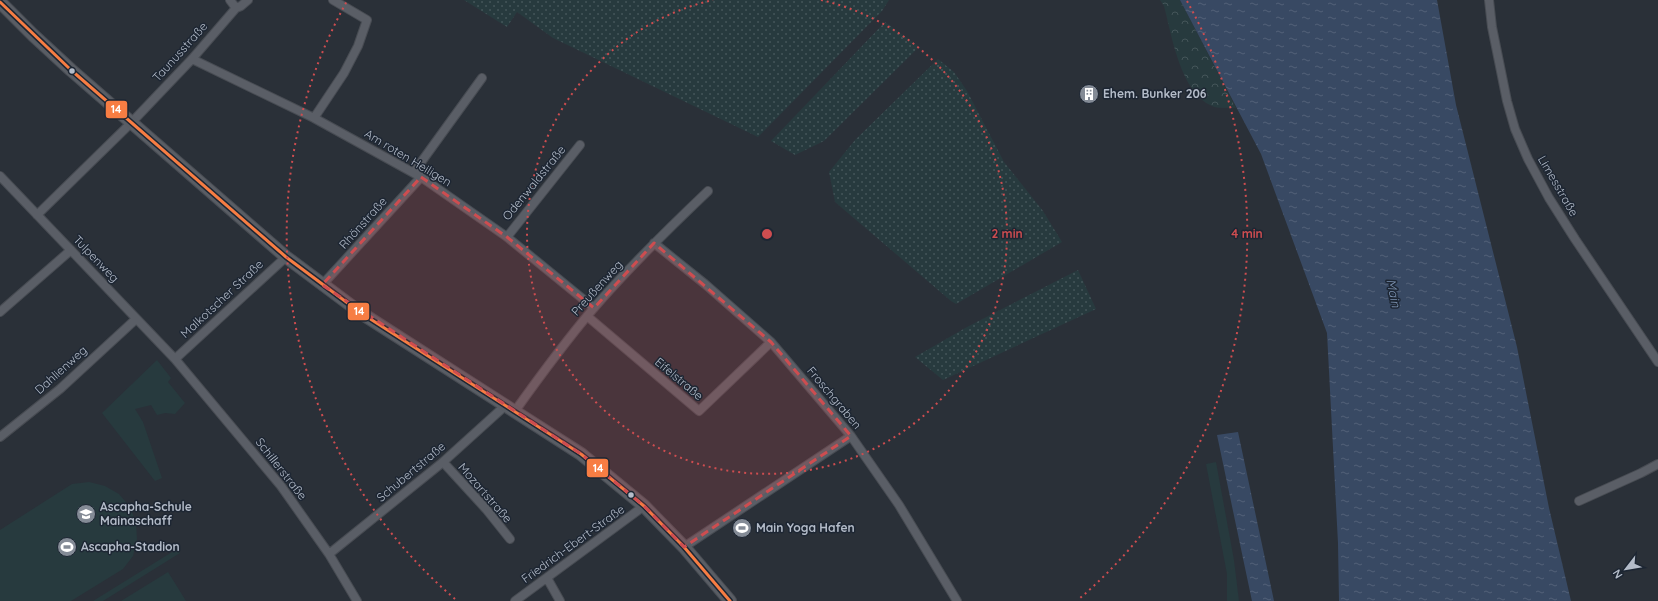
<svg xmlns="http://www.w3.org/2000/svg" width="1658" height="601" font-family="Quicksand,sans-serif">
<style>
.grass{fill:url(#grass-dots)}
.forest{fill:url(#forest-crowns)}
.park{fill:#273a3e}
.water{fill:url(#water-ripples)}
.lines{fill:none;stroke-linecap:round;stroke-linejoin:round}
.street-casing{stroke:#484c53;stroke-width:10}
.secondary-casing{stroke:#484c53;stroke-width:14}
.street{stroke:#5a5e66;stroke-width:8}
.secondary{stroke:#595d64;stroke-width:12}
.bus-1-casing{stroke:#1d2633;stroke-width:6}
.bus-1{stroke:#f77d43;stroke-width:3}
.marked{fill:#ce4d50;fill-opacity:0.2;stroke:#ce4d50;stroke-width:3;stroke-dasharray:8 5;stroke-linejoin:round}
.ring{fill:none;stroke:#ce4d50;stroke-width:2;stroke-dasharray:2 4}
.bus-dot{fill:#b4bcc9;stroke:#1d2633;stroke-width:1.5}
.labels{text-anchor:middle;stroke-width:3;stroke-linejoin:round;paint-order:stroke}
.street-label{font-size:12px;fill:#b4bcc9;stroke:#1d2633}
.poi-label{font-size:12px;font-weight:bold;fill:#b4bcc9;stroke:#1d2633;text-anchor:start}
.water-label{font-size:13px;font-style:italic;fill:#7c92b1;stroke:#1d2633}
.centre{fill:#ce4d50;stroke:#1d2633;stroke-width:2}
.ring-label{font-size:12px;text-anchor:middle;font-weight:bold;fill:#ce4d50;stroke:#1d2633;stroke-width:3;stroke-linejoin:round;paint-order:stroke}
.line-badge{stroke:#1d2633;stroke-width:1.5}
.badge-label{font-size:11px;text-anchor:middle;font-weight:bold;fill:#fff}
</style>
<defs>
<pattern id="grass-dots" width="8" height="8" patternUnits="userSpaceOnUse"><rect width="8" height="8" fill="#273a3e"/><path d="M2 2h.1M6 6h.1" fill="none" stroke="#445559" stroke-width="1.8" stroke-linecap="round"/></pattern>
<pattern id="forest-crowns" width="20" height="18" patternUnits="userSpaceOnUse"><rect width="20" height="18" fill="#273a3e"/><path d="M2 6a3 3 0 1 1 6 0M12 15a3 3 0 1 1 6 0" fill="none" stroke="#445559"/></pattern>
<pattern id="water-ripples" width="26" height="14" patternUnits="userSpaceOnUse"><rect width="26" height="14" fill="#384963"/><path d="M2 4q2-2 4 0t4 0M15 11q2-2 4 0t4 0" fill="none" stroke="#526178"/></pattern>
</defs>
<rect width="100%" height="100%" fill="#2a3038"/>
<path class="grass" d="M464,0H889L882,11L758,137L553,38L517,12L507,27Z
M885,22L919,47L824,141L795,155L771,141Z
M938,59L954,72L967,91L1004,162L1043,211L1062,242L956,304L951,301L835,202L829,172L855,140Z
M1078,270L1096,309L943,380L915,357L967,327Z"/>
<path class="forest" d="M1160,0H1180L1236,108C1229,107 1218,109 1212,106C1180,92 1172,36 1164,6Z"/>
<path class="park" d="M157,360L171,378L168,382L185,403L175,414L165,413L157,415L151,405L135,409L143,422L162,478L155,481L102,413Z
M1216,462L1234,560L1239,601H1227V574L1206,464Z
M89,482L105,486L119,494L130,507L136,523L137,539L133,556L123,569L71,601H0V530L72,484Z
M177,549L180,553L103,601H93Z
M168,572L186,601H121Z"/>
<path class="water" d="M1180,0H1437L1456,105L1517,347L1549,508L1571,601H1339L1338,543L1327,333L1261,154Z
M1238,432L1274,601H1252L1217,435Z"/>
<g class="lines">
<defs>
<path id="street" d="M230,0L236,8
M1489,0L1492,27L1507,101L1515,129L1528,159L1549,198L1575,239L1658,362
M192,59L314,118L421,177L507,237L594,308
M314,118L344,73L358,46L367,20L333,0
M414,172L482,78
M0,176L175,359L281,486L329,554L357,601
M37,215L131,123L192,59L236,8L241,6L248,0
M507,237L580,145
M654,243L705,284L771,342L851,436L899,505L957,601
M322,285L421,177
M0,312L71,250
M587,316L699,411L771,342
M175,359L286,257
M515,411C540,376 565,342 593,309C629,267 668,229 708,191
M0,437L60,389L136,319
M443,462L486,509L510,539
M1579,501L1641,473L1658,464
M684,547L851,436
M329,554L443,462L506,405
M547,578L560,601
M515,601L644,506"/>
<path id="secondary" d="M0,2L33,35L71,70L286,257L361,313L581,454L644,506L684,547L730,601"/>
</defs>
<use href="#street" class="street-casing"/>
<use href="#secondary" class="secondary-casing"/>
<use href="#street" class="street"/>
<use href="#secondary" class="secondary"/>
<defs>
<path id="bus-1" d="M0,2L71,70L286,257L361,313L581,454L644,506L684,547L730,601"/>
</defs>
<use href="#bus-1" class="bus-1-casing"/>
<use href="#bus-1" class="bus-1"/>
</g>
<path class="marked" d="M421,177L507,237L594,308L654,243L771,342L851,436L684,547L644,506L581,454L322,285Z"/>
<g class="ring">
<path d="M821 0A240 240 0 1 1 713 0"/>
<path d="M455 599A480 480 0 0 1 347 1M1187 1A480 480 0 0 1 1079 599"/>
</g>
<defs>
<symbol id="building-disc" viewBox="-11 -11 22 22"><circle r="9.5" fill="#848b96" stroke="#1d2633"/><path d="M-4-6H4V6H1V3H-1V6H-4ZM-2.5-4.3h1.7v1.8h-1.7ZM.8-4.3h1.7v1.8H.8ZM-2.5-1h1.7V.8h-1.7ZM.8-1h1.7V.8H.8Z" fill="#fff"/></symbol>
<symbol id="school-disc" viewBox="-11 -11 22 22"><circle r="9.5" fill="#848b96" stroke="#1d2633"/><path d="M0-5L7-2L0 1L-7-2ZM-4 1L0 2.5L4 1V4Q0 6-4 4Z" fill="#fff"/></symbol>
<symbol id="stadium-disc" viewBox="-11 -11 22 22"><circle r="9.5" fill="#848b96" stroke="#1d2633"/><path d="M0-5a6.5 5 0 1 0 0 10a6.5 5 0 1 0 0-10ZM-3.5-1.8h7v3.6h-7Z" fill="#fff"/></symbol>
</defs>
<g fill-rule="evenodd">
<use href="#building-disc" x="1078" y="83" width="22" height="22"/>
<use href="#school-disc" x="75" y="503" width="22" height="22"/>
<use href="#stadium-disc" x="731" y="517" width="22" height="22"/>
<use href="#stadium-disc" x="56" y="536" width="22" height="22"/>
</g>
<g class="bus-dot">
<circle cx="72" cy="71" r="3.5"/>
<circle cx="631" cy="495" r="3.5"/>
</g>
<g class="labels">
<g class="street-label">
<text transform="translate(180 52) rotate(-48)" y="4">Taunusstraße</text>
<text transform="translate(408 158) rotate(31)" y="4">Am roten Heiligen</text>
<text transform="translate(534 183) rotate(-51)" y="4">Odenwaldstraße</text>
<text transform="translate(1558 186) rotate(60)" y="4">Limesstraße</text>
<text transform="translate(363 223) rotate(-48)" y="4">Rhönstraße</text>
<text transform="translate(96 259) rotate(46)" y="4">Tulpenweg</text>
<text transform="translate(597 288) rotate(-48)" y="4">Preußenweg</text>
<text transform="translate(222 299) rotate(-43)" y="4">Malkotscher Straße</text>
<text transform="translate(61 370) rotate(-42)" y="4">Dahlienweg</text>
<text transform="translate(679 379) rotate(40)" y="4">Eifelstraße</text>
<text transform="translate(834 398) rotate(50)" y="4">Froschgraben</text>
<text transform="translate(281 469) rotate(52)" y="4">Schillerstraße</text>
<text transform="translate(411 472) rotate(-40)" y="4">Schubertstraße</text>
<text transform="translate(485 493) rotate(49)" y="4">Mozartstraße</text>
<text transform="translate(573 544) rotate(-36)" y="4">Friedrich-Ebert-Straße</text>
</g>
<g class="poi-label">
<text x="1103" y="98">Ehem. Bunker 206</text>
<text x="100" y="511">Ascapha-Schule<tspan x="100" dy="14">Mainaschaff</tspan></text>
<text x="756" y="532">Main Yoga Hafen</text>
<text x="81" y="551">Ascapha-Stadion</text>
</g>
<g class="water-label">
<text transform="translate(1394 293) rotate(79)" y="5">Main</text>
</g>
</g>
<circle cx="767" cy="234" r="6" class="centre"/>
<g class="ring-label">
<text x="1007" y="238">2 min</text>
<text x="1247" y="238">4 min</text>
</g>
<g class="line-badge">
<rect x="105" y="100" width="23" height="19" rx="4" fill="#f77d43"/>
<rect x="347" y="302" width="23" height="19" rx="4" fill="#f77d43"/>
<rect x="586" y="458" width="23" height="20" rx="4" fill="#f77d43"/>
</g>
<g class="badge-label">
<text x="116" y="113">14</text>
<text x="359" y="315">14</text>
<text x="598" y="472">14</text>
</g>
<g transform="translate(1626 569) rotate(239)" stroke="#1d2633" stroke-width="3" paint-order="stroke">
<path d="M0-3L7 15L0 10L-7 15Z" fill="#b4bcc9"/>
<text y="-6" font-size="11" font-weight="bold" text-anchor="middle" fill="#b4bcc9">N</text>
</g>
</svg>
